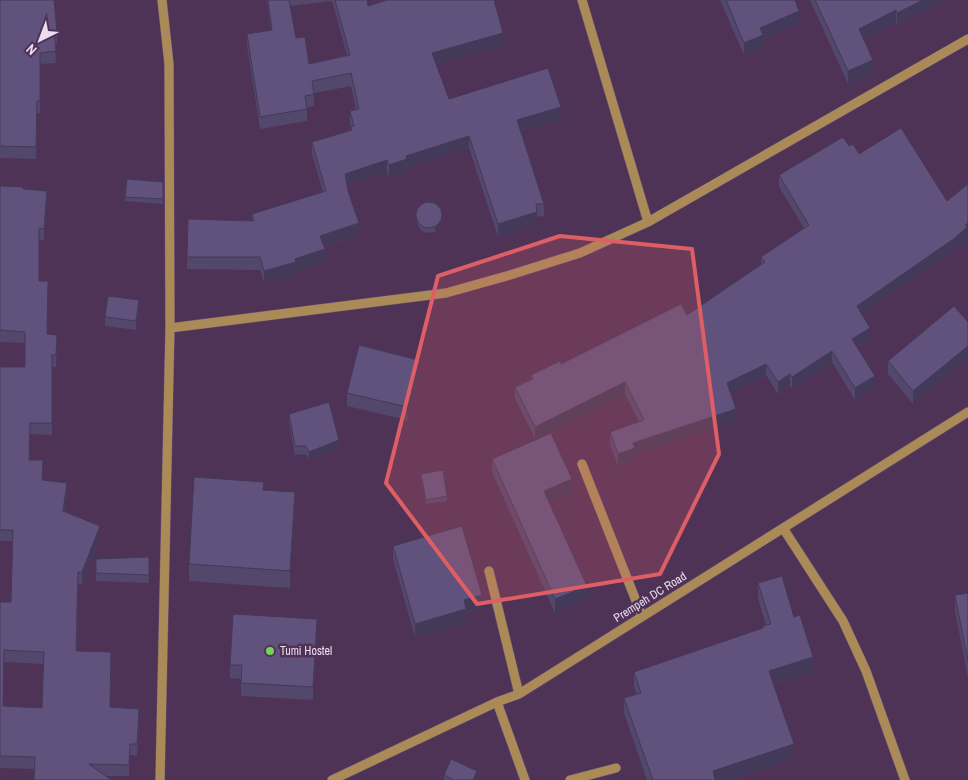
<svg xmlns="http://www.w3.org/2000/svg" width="968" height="780" font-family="'Archivo Narrow',sans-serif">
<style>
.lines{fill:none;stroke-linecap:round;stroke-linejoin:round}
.minor-casing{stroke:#6b5173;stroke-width:10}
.minor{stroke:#aa8b58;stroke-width:9}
.wall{fill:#53476c;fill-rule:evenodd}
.shaded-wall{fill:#433958}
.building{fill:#60527d;stroke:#433958;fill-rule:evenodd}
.marked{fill:#dd5e64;fill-opacity:0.2;stroke:#dd5e64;stroke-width:4;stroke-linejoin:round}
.poi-dot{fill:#77d259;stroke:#4f3357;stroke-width:2}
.labels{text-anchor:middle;stroke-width:5;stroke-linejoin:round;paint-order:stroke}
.street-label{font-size:12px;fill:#ecdbf1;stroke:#4f3357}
.poi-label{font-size:12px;fill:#ecdbf1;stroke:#4f3357;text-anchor:start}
</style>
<rect width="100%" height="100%" fill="#4f3357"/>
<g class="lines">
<defs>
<path id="minor" d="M582,0L648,222
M170,328L446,293L510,275L580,253L648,222L968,39
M582,464L642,616
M783,528L843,621L866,671L905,780
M489,571L519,694
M497,702L525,780
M160,780L170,328L169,64L162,0
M332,780L497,702L519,694L968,412
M570,780L616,768"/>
</defs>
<use href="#minor" class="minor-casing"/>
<use href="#minor" class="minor"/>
</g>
<path class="wall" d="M0,0L57,32V43H55L56,63L40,64V113H37L36,159L0,158Z
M267,0H367L368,6L503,45L436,64L449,99L561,119L521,131L544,204V216L537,217V224L498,237L469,148L407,168V172L389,177L387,172L347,185L359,235L324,247L325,261L296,271V274L264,283L260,270L187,269L188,219L252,221V214L323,192L312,154V142L351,130L350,123V111L356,110L351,86L314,93V106L307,107V121L260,129L247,46V34L271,30ZM332,1L347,55L309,64L296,38L290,6Z
M720,0H795L799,24L763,39V47L744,55Z
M810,0H943V2L897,25L896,22L863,39L873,72L848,84Z
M849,146L859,154L947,201L968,184V234L967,235V239L955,250L862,314L870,339L857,347L875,388L855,400L832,362L792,388L790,386L778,394L766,375L731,393L736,421L635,454V459L618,466L610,444V432L639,422L625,394L535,438L515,399V387L531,379V375L561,364L687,315L761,264V257L804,228L779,187V175Z
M163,182V204L125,201V197Z
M0,186L23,189L47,203L44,240H39V281L48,334L57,335L56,367H52V435L30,434V460L42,480L67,494L65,512L100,537L82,584H78L77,651L110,707L139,720L137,756L130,755L129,776H105L35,769L0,768V602H11L13,541H0V367H25V343L0,342ZM4,662L43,664L42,708L3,706Z
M416,214L442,221L440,227L435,232L428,233L422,231L418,226Z
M954,306L913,404L888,374V361Z
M139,309L136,330L105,326V317Z
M418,373L407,420L347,406V393Z
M289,414L339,448L309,460L306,454L295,455L289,423Z
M492,459L572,492L549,502L587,599L555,613L492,472Z
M421,474L447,496V501L426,504L421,479Z
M264,490L295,509L290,588L189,581V564Z
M393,546L482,608L466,613V623L415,637L393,559Z
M149,557V583L96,581V559Z
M758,583L794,617L813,672L773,684L794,759L732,780H647L624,713V698L636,694L634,687V672L763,628V626L766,625L758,598Z
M968,593V678L955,611V595Z
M317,632L313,700L241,696V679L230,678V665Z
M444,775L477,776L475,780H444Z"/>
<path class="shaded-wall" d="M923,0H943V2L897,25V13Z
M896,10V22L859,41V29Z
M799,11V24L763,39V47L744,55V43L760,28Z
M503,33V45L432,65V53Z
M873,60V72L848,84V71Z
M561,107V119L517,133V120Z
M469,136V148L407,168V172L389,177V165L406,156Z
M387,160V172L345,186V174Z
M47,191V203L44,240V229Z
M537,212V224L498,237V224Z
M442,216V221L440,227L435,232V227Z
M359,223V235L320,248V236Z
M968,223V234L967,235V239L955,250L857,318V306Z
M325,249V261L296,271V274L264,283V271L295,259Z
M139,300V309L136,330V321Z
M870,328V339L852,351V339Z
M968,346V359L913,404V391Z
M832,351V362L792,388V377Z
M418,360V373L407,420V407Z
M766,364V375L727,395V383Z
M790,374V386L778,394V382Z
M875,376V388L855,400V388Z
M625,382V394L535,438V427Z
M736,409V421L635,454V459L618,466V454L633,443Z
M339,440V448L309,460V452Z
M572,479V492L544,504V491Z
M67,483V494L63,523V511Z
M295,492V509L290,588V571Z
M100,526V537L82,584V572Z
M587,586V599L555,613V599Z
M482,595V608L466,613V623L415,637V624L464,600Z
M317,619V632L313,700V687Z
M813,657V672L769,685V671Z
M794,744V759L732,780H713V771Z
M477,771V776L475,780H473Z"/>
<path class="building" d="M0,0H54L57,32H54L56,51L40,53V101H37L36,147L0,146Z
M268,0H289L296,38L305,37L309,64L350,55L335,0H367L368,6L387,0H494L503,33L432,53L449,99L548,68L561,107L517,120L544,204H536L537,212L498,224L469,136L406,156L407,159L389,165L387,160L345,174L348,191L359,223L320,236L325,249L295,259L296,262L264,271L260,257H187L188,219L254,221L252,214L326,191L312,142L352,130L351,127L354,126L350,111L359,109L351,73L312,81L314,94L305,96L307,109L260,117L247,34L272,30Z
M726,0H795L799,11L760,28L763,35L744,43Z
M815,0H923L897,13L896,10L859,29L873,60L848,71Z
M901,128L947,201L968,184V223L965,225L967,227L955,238L857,306L870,328L852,339L875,376L855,388L832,351L792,377L790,374L778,382L766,364L727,383L736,409L633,443L635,448L618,454L610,432L644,420L625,382L535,427L515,387L533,379L531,375L560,361L561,364L681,304L687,315L765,262L761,257L809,225L779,175L843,137L849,146L853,144L859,154Z
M127,179L163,182V199L125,197Z
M0,186L23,187V189L47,191L44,229L39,228V281H48L47,334L57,335L56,355H52V423H30L29,460H43L42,480L67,483L63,511L100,526L82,572H78L76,651L111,652L110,707L139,709L137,744H130L129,765L89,764L111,780H34L35,757L0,756V602H11L13,530H0V367H25V332L0,330ZM4,650L44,652L42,708L3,706Z
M416 215a13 13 0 1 1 26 0a13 13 0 1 1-26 0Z
M108,296L139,300L136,321L105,317Z
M954,306L968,322V346L913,391L888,361Z
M359,345L418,360L407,407L347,393Z
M329,402L339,440L309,452L306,446H295L289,414Z
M551,433L572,479L544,491L587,586L555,599L492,459Z
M443,470L447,496L426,500L421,474Z
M194,477L264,482L263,490L295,492L290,571L189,564Z
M462,526L482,595L464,600L466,609L415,624L393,546Z
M149,557V575L96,573V559Z
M782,576L794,617L800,615L813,657L769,671L794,744L713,771L715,780H653L624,698L641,693L634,672L763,628V626L771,624L758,583Z
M968,593V662L955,595Z
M233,614L317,619L313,687L241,683L242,665H230Z
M451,759L477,771L473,780H454L444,775Z"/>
<path class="marked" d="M560,236L692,249L719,454L660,574L477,604L386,483L438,276Z"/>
<circle class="poi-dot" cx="270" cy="651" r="5"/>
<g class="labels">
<g class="street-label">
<text transform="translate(650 597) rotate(-32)" y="4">Prempeh DC Road</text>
</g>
<g class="poi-label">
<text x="280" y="655">Tumi Hostel</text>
</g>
</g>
<g transform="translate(40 40) rotate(222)" stroke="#4f3357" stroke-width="4" paint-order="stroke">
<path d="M0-4L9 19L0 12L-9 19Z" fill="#ecdbf1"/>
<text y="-8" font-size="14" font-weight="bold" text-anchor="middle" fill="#ecdbf1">N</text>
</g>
</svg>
